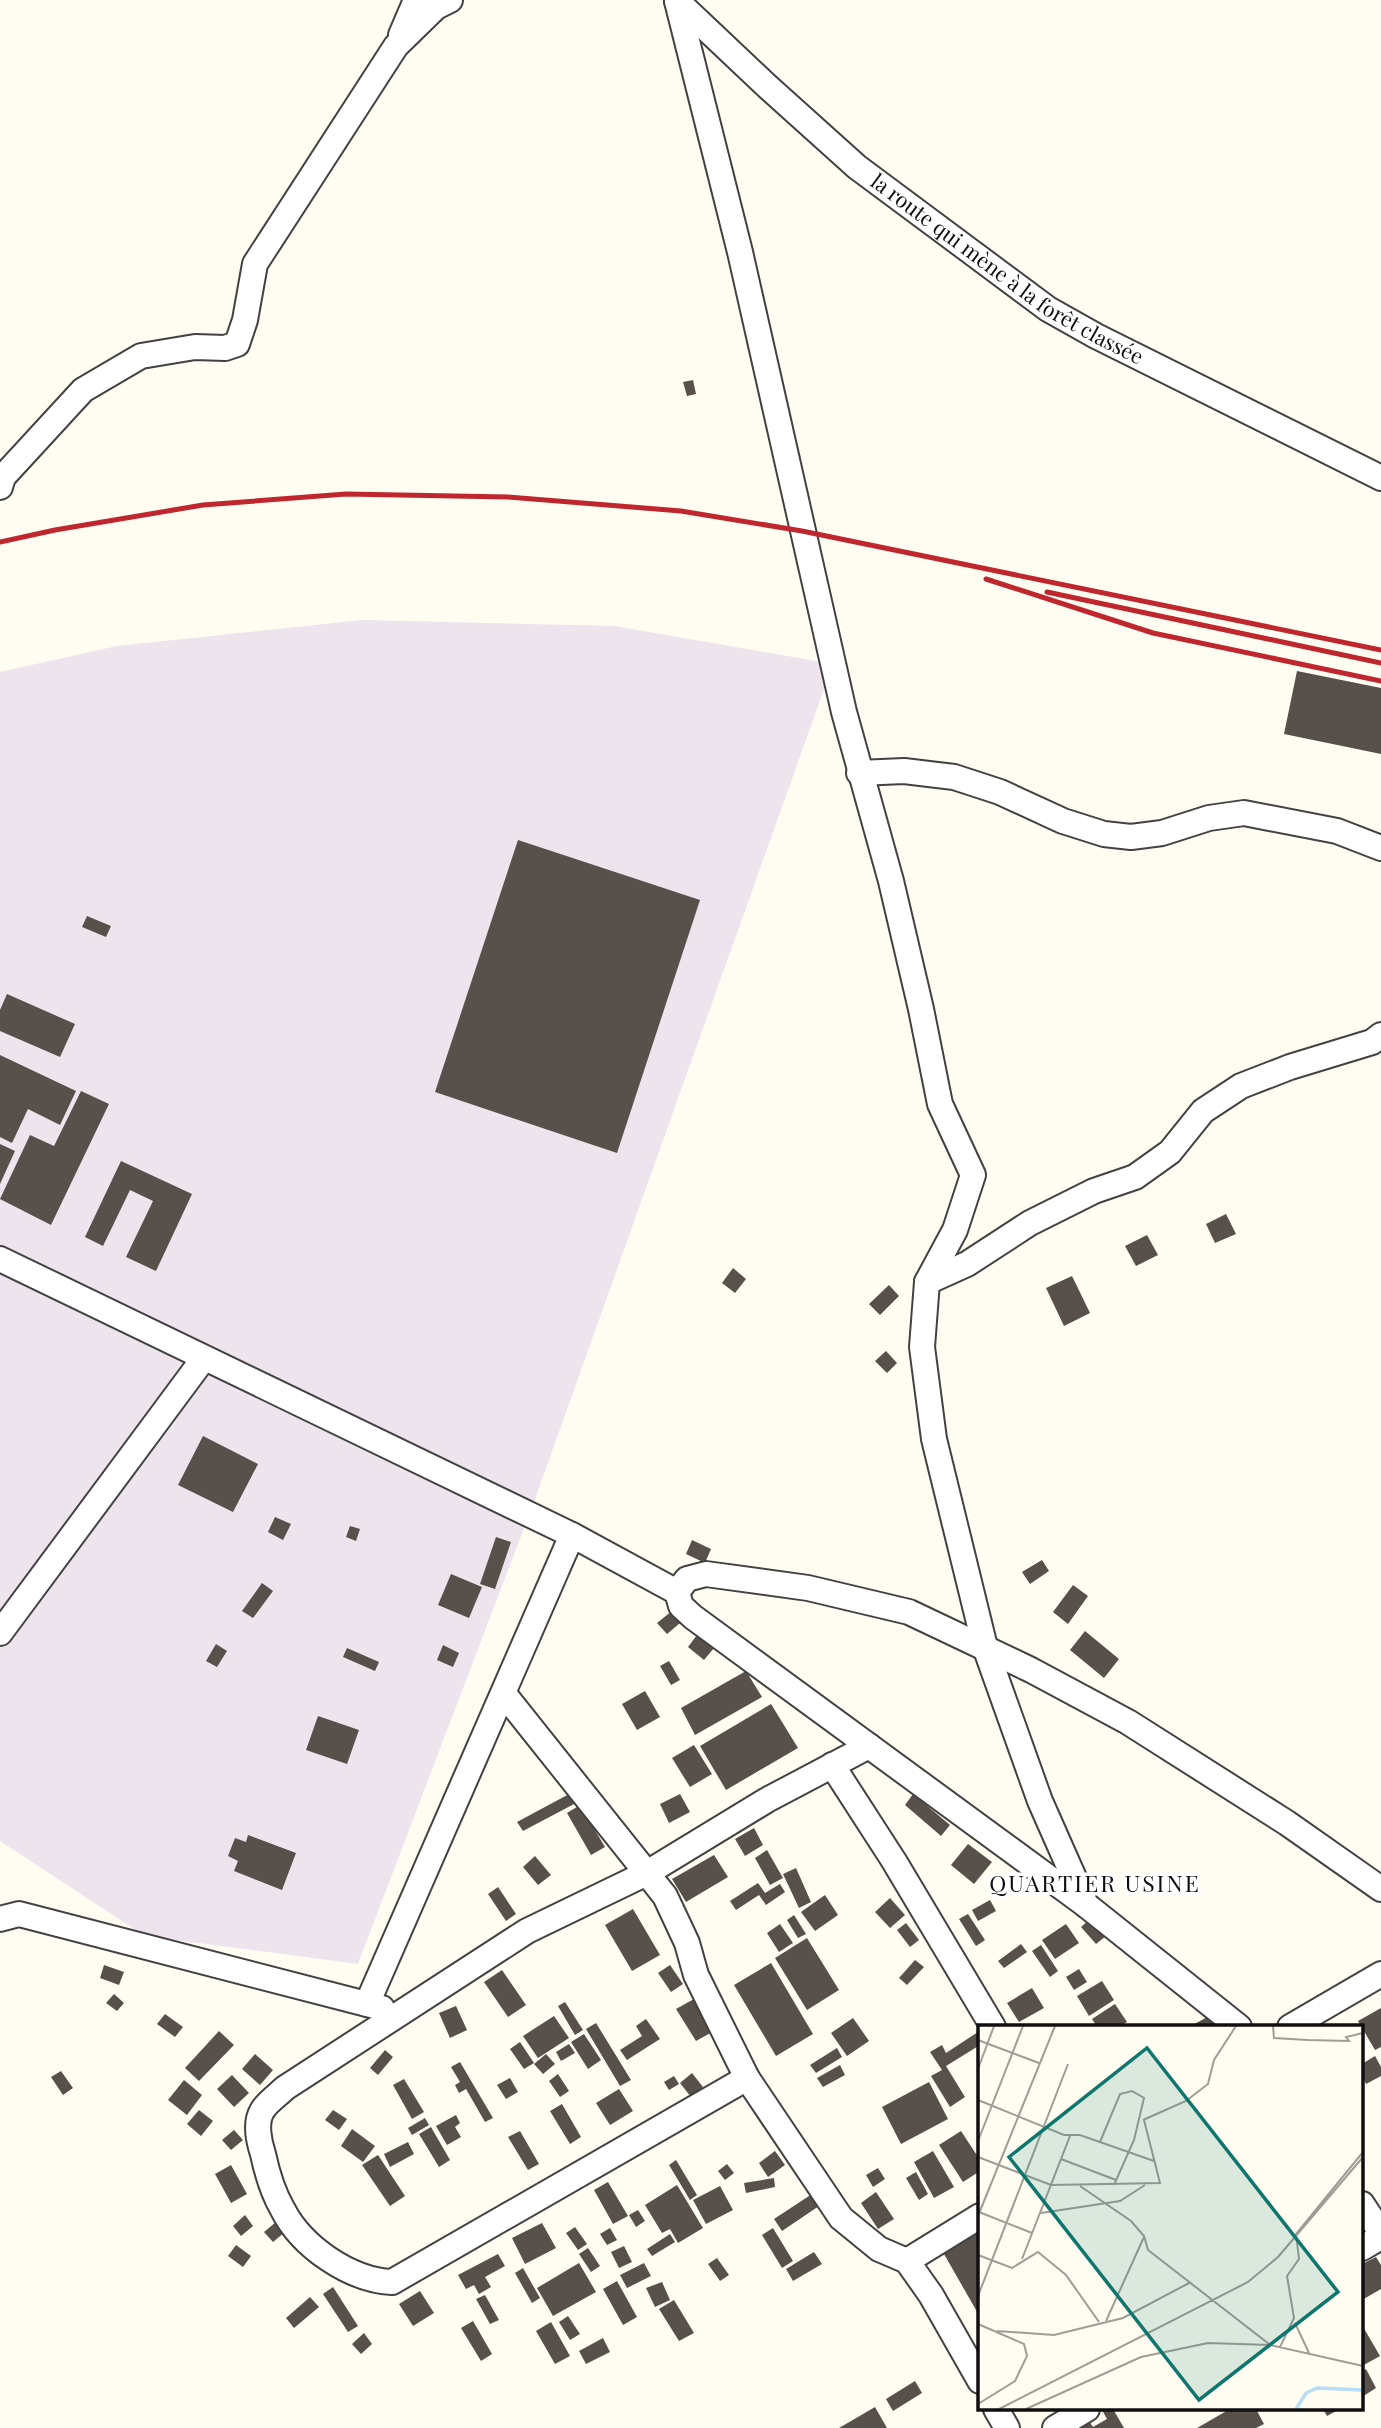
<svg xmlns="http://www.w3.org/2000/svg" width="1381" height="2428" font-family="'Playfair Display',serif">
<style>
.industrial{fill:#ede4ee}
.building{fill:#58504b}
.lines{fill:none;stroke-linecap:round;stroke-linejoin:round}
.minor-casing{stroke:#424242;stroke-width:28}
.minor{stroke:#fff;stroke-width:24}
.rail{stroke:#c0262d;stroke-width:5}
.labels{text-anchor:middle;stroke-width:7;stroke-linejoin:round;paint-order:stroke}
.street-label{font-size:21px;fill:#0f0f0f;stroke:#fff}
.neighbourhood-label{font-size:23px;letter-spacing:2px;fill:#0f0f0f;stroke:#fff}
.inset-river{fill:none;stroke:#b6def6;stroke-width:3.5}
.inset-road{fill:none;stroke:#9f9d97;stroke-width:2}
.view{fill:#0f766e;fill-opacity:0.15;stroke:#0f766e;stroke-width:3.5}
.inset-edge{fill:none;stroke:#0f0f0f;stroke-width:3.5}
</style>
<rect width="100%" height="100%" fill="#fffcf1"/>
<path class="industrial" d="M362,620L615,626L833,664L534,1502L358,1964L145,1936L0,1841V672L117,646Z"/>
<path class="building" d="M693,380L696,394L687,396L683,382Z
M1297,671L1381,688V754L1284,734Z
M518,840L700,900L617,1153L435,1092Z
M87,916L111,926L106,937L82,927Z
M7,994L75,1024L60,1057L0,1031V1010Z
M0,1055L76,1091L60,1125L28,1109L12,1143L0,1137Z
M81,1091L109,1104L51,1225L0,1199L30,1135L54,1146Z
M0,1144L15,1151L0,1184Z
M121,1161L192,1194L156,1271L126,1257L153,1201L130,1190L103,1246L85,1237Z
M1226,1214L1236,1234L1215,1243L1206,1224Z
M1147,1235L1158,1255L1136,1266L1125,1246Z
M733,1268L746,1279L735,1293L722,1283Z
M1072,1276L1090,1313L1064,1326L1046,1288Z
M889,1285L899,1296L880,1315L869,1304Z
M886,1351L897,1363L887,1373L875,1361Z
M203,1436L258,1464L233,1512L178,1485Z
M275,1517L291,1524L283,1540L268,1532Z
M350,1526L360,1529L356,1541L346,1537Z
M496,1537L511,1542L495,1589L480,1584Z
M692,1540L711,1549L705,1563L686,1554Z
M1042,1560L1049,1571L1030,1584L1022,1572Z
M451,1574L482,1587L469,1618L438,1605Z
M262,1583L273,1591L253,1618L242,1611Z
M1073,1585L1088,1596L1068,1624L1053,1612Z
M677,1607L686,1618L667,1634L657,1623Z
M1085,1631L1119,1659L1104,1678L1070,1650Z
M697,1635L714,1648L704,1660L688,1647Z
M216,1644L227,1651L217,1667L206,1661Z
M443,1645L459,1653L453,1667L437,1660Z
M347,1648L379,1662L375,1671L343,1657Z
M669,1661L680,1680L671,1685L660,1666Z
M746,1671L762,1697L695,1735L681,1708Z
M645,1691L660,1717L637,1730L622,1704Z
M771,1704L798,1748L726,1790L700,1746Z
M318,1716L359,1730L347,1764L306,1750Z
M694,1745L712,1774L690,1787L672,1758Z
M571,1793L576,1803L523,1831L517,1822Z
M680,1794L690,1812L669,1823L660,1804Z
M913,1794L950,1825L941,1836L905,1805Z
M580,1805L605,1847L591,1855L567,1813Z
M754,1828L763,1845L745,1856L735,1839Z
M248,1835L296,1853L282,1890L234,1871L238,1861L228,1856L235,1838L246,1842Z
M968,1844L992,1862L974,1884L951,1865Z
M767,1850L783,1878L770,1885L755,1858Z
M714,1855L728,1877L686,1902L672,1879Z
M535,1856L551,1875L538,1885L523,1867Z
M796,1868L811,1902L799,1908L783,1874Z
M758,1883L765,1893L780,1884L785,1892L766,1905L759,1895L736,1910L730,1901Z
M498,1887L516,1914L506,1921L488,1894Z
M825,1895L838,1915L815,1931L801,1912Z
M890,1898L905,1915L890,1928L875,1912Z
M990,1900L996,1911L978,1921L972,1910Z
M633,1909L660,1955L632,1971L605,1925Z
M968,1914L985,1940L976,1946L959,1919Z
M794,1915L806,1934L798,1938L787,1920Z
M1090,1919L1106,1936L1096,1944L1081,1927Z
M906,1923L919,1940L910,1947L897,1930Z
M780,1924L793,1943L779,1952L767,1933Z
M1066,1924L1079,1943L1055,1959L1042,1940Z
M807,1938L839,1990L807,2010L775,1958Z
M1021,1944L1027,1952L1004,1968L998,1961Z
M1041,1945L1058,1971L1050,1977L1032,1951Z
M915,1960L924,1967L907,1985L899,1978Z
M771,1963L813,2034L776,2056L734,1985Z
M104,1965L124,1972L119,1985L100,1978Z
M670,1965L683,1984L671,1992L658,1973Z
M1079,1969L1087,1982L1074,1990L1066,1977Z
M502,1970L526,2005L508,2017L484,1982Z
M1102,1981L1114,2000L1089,2016L1077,1996Z
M1032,1988L1044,2008L1019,2022L1007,2003Z
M114,1994L124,2003L117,2011L106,2003Z
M694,1999L714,2031L696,2041L676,2009Z
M565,2002L583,2030L575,2035L558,2006Z
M1115,2004L1127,2022L1118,2027H1097L1092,2019Z
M456,2006L467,2030L450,2038L439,2013Z
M1381,2008V2047L1375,2050L1358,2021Z
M165,2014L183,2027L175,2037L157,2024Z
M1211,2015L1219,2027H1189Z
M554,2016L569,2038L538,2058L523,2036Z
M853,2018L869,2041L847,2056L831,2033Z
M646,2019L660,2039L627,2060L620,2050L642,2036L636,2026Z
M596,2023L631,2080L620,2086L586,2029Z
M219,2031L234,2045L199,2081L185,2068Z
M978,2032L980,2045L946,2066L965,2097L950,2107L931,2076L942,2070L930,2052L942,2045L946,2053Z
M584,2034L601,2060L588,2069L571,2042Z
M520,2042L534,2063L524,2069L510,2049Z
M569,2044L575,2053L561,2061L556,2052Z
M837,2048L842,2057L816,2073L810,2065Z
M385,2050L393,2057L378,2075L370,2068Z
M255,2054L273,2070L260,2085L242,2069Z
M546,2054L555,2064L543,2074L534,2064Z
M1375,2056L1381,2067V2076L1366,2084L1362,2075V2064Z
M460,2062L493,2118L485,2122L466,2089L459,2093L455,2085L460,2082L451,2067Z
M840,2065L845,2075L823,2087L817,2078Z
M61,2071L73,2088L63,2095L51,2077Z
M692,2073L703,2087L691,2097L680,2083Z
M558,2074L569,2091L560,2097L549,2081Z
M232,2075L249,2093L234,2107L217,2089Z
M674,2076L679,2084L669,2090L664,2082Z
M510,2078L518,2092L506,2099L497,2085Z
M404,2079L424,2112L412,2119L393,2085Z
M184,2080L202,2095L187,2115L168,2100Z
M929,2082L948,2119L901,2144L882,2107Z
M619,2089L633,2111L610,2125L596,2103Z
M562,2104L581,2137L570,2144L550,2111Z
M199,2110L213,2121L201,2136L187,2124Z
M333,2110L347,2119L339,2130L325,2120Z
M456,2115L460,2123L455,2127L461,2137L447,2145L436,2126Z
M425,2118L429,2125L412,2135L408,2128Z
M431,2127L450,2160L439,2167L419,2134Z
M352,2129L375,2146L363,2162L341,2146Z
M234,2130L243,2140L231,2150L222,2140Z
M520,2131L539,2164L528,2170L508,2137Z
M961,2131L980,2160V2171L963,2182L939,2145Z
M408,2142L414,2154L390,2167L384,2154Z
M775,2151L785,2165L768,2177L759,2163Z
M933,2151L954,2187L934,2198L914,2162Z
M378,2155L405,2196L390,2206L362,2165Z
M676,2160L697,2195L690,2200L669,2165Z
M727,2164L734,2173L725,2180L718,2171Z
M231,2165L247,2194L231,2203L215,2174Z
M878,2168L885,2179L873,2187L866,2175Z
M916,2172L928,2194L919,2200L906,2178Z
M774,2178L775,2187L746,2193L744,2183Z
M608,2182L628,2216L613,2224L594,2190Z
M677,2185L703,2228L678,2243L670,2229L662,2233L645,2205Z
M720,2186L733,2210L706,2224L693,2200Z
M876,2192L894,2219L878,2229L861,2203Z
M812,2194L819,2206L782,2231L774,2219Z
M638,2210L645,2221L636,2227L629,2215Z
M245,2215L253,2226L241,2236L233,2226Z
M276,2222L285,2232L273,2242L264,2232Z
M542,2223L556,2248L525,2264L512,2238Z
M980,2224V2317L940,2247Z
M575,2227L587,2244L578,2250L566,2233Z
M610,2228L617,2240L607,2245L600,2234Z
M773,2228L793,2261L782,2268L762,2235Z
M670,2234L675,2242L652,2256L647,2249Z
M236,2245L251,2256L243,2267L228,2256Z
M624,2246L632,2262L619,2268L611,2252Z
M588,2248L600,2266L591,2272L579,2254Z
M814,2252L822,2264L793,2281L786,2269Z
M498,2254L505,2266L485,2277L491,2287L479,2294L474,2285L466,2289L458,2275Z
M1376,2257L1381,2265V2289L1362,2300V2264Z
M717,2258L729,2275L720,2281L708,2264Z
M579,2263L596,2292L553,2316L537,2288Z
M644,2263L651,2276L627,2288L620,2275Z
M523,2268L540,2298L532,2303L515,2273Z
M617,2281L637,2317L623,2325L603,2289Z
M662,2282L670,2300L655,2307L646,2288Z
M333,2287L358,2326L348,2332L323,2294Z
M420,2291L434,2313L413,2326L399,2304Z
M485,2295L499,2320L490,2324L476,2299Z
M310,2297L319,2307L294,2328L286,2318Z
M674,2300L694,2333L679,2341L659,2309Z
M568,2316L580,2334L570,2340L559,2322Z
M473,2321L492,2354L481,2361L461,2328Z
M551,2322L570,2356L555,2364L536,2331Z
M1362,2325L1380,2356L1362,2366Z
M364,2333L372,2344L361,2354L352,2344Z
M603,2338L610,2352L586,2364L579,2351Z
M1366,2369L1376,2388L1362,2397V2372Z
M915,2381L922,2393L893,2411L886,2399Z
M875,2407L887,2428H839Z
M1104,2409H1113L1124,2428H1082L1079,2423L1087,2418L1093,2427L1107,2419L1102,2410Z
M1230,2409H1256L1264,2424L1256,2428H1197Z
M1323,2409H1340L1327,2416Z"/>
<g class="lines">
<defs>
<g id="minor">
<path d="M677,1L740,252L844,712L891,881L921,1009L940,1104L973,1175L955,1230L927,1282L922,1347L934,1439L985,1647L1040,1801L1086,1905"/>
<path id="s1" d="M677,1L768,87L857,167L1048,309L1096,336L1381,478"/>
<path d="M401,35L416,0"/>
<path d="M0,487L3,477L83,390L141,356L195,347L225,348L237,344L245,320L255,264L396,46L436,7L450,0"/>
<path d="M859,773L904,771L954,777L1000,792L1063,821L1104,834L1131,837L1162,833L1209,818L1244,813L1337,831L1381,848"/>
<path d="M0,1259L572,1535L677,1592L681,1606L693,1617L1086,1905L1239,2027"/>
<path d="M927,1282L967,1264L1030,1223L1094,1191L1135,1177L1170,1152L1203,1111L1241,1086L1290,1067L1372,1042L1381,1035"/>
<path d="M677,1592L687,1579L706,1574L808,1588L909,1612L1031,1670L1128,1722L1287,1823L1381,1889"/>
<path d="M0,1633L204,1358"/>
<path d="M504,1694L665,1896L687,1943L696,1975L747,2078L841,2218L879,2249L907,2261L931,2295L980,2381"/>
<path d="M832,1765L894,1861L993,2027"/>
<path d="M0,1919L19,1914L382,2008"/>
<path d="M367,2004L572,1535"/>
<path d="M1290,2027L1381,1974"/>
<path d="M747,2078L392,2282C350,2280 302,2247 283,2210C273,2193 267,2173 263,2154C259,2142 255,2123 262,2111C266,2103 278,2095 285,2088L527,1931L647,1873L767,1800L869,1746"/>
<path d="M1362,2204L1381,2233"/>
<path d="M1362,2248L1381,2237"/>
<path d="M907,2261L980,2216"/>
<path d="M996,2409L1007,2428"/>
<path d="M1055,2428L1087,2409"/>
</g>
</defs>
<use href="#minor" class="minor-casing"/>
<use href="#minor" class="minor"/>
<path class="rail" d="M0,542L55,530L203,505L346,494L508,497L681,511L802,531L1381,650
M986,579L1153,633L1381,681
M1047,592L1381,663"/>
</g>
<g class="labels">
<g class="street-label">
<text dy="7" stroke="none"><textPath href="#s1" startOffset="427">la route qui mène à la forêt classée</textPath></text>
</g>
<g class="neighbourhood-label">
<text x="1095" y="1892">QUARTIER USINE</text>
</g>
</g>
<g transform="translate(978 2025)">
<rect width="385" height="385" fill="#fffcf1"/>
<path class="inset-river" d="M318,384L328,368L339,363L385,365"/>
<path class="inset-road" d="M295,1L296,13L330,15L371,16L368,12L385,8M0,15L61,38M0,44L16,1M0,75L86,110H102L176,136M165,95L208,76L230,59L236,35L258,1M0,116L45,1M122,117L142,69L154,66L166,73L156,115L136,160M0,132L73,160L182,158L166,95M83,134L138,155M102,161L153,196L166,211L170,225L291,319M1,187L54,208M63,188L142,176L167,160M0,191L77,1M0,230L34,243L60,227L88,250L121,297M44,234L92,111M0,271L90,39M128,296L166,212M317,298L331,328M0,299L46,319L49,331L37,356L0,379M19,306L76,310L145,293L213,257M302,322L316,293L309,251L321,234L318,209L385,127M21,384L270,257L300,232L385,132M48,384L163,332L230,318L292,320L385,341"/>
<path class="view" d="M169,23L360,267L221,375L31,132Z"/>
<rect width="385" height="385" class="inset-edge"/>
</g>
</svg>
